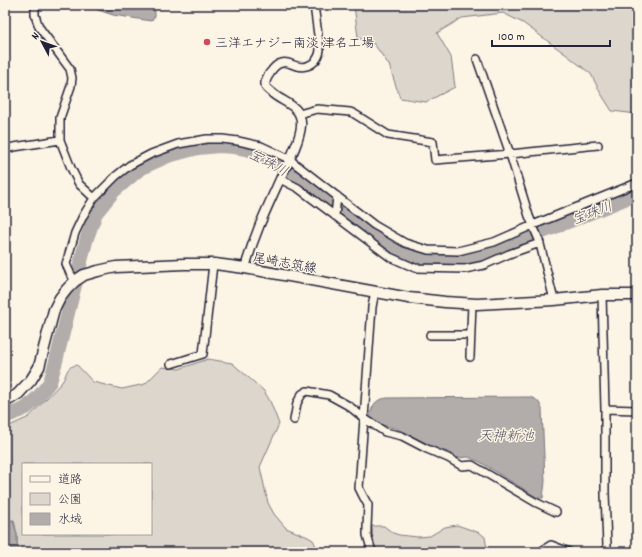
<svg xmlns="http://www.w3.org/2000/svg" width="642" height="557" font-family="Dekko,'Klee One',sans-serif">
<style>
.green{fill:#dcd6cc;stroke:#7f7c84;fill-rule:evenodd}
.water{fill:#b2adab;stroke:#78757e}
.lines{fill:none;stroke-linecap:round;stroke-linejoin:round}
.river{stroke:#b2adab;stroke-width:14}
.minor-casing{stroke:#22223b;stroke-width:10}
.tertiary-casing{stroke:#22223b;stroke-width:11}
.secondary-casing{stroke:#22223b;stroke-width:13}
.minor{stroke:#fcf5e5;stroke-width:7}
.tertiary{stroke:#fcf5e5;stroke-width:8}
.secondary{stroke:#fcf5e5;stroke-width:10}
.poi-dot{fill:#d1495b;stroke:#fcf5e5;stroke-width:1.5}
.labels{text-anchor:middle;stroke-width:3;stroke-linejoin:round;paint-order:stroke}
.poi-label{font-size:13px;fill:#22223b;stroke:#fcf5e5;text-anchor:start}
.street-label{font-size:13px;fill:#22223b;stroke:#fcf5e5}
.water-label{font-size:14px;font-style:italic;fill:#545362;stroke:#fcf5e5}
</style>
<rect width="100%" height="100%" fill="#fcf5e5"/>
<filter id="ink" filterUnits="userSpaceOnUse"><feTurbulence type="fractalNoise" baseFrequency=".025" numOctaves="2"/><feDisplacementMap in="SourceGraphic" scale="8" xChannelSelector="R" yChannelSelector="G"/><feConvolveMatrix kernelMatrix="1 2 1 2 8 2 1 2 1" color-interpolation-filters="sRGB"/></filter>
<g filter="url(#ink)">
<path class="green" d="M354,5H637V114L612,111L600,92L591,74L568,56L523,23L503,13L462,18L437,33L451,57L455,87L426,102L400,98L389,65L374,44L358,38Z
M208,359L232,363L264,391L270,401L279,424L260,467L268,503L274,514L286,528L308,537L313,540L319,552H21L17,544V535L14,520L8,521L5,522V428L29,417L62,382C68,373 65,367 77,365L93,382L122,389L145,384L162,367L179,369ZM23,464H151V534H23Z
M457,525L480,533L485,537L487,549L486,552H375L373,548L372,526H384L393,533L399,535L418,537L430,536L445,527Z"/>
<path class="water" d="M89,5H149L155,11V16L151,21L113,15L89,7Z
M529,397C537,399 539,401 542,409L545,481L543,498H538L480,462L468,457L458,458L448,452L428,446L401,431L395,428L381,425L369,418C373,406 373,400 387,398Z
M13,520L17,535V544L21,552H5V522Z"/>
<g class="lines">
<path class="river" d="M5,417L26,408L38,397L50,382L56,361L84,249L87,238L96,213L113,192L141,168L168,156L198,148L219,146L234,147L246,149L259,154L278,164L303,180L350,217L399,250L415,256L425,259L460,260L482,255L553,228L637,194"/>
<defs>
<path id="minor" d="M35,5V15L39,27L70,69L72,78L71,86L60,118V140L71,168L79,184L94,198
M477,59L510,154L529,216L539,240L554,300
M270,73C273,68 276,64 282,63C287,61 292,65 297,66C309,69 319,61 320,50L314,5
M299,114L317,109L350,112L353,113L388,135L433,142L435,160L510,154L598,145
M5,149L14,147L60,140
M280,179L298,188L390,257L415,268L465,269L484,265L509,254L540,243
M335,216L337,196
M75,281L70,273L66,264L75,233L83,216L94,198L116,176L130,165L151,154L178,144L207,139H222L238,141L261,146L289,159L374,225L405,243L428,250L458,251L494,242L533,225L637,183
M602,295L605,409V493L607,546L606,552
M430,335H471
M470,357L472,303
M171,364L203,354L213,264
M605,409L637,410
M294,420L297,403L302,394L307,391L329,395L349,406L365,419L385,432L402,436L427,449L448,458L462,466L472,465L535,502L556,512
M372,552L367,535V528L368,505L363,496L359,488L372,307L375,291
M540,552L551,545L569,552"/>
<path id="tertiary" d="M245,268C254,235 267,208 281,177C288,163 300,141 301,126C303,105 282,103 271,92C269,90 267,89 266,87C264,82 267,77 270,73"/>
<path id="secondary" d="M5,402L18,394L31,380L39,367L54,310L60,298L67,289L75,281L84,275L98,271L116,267L184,264H215L245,268L409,298L445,302L477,304L554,300L602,295H637"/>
</defs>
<use href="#minor" class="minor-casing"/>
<use href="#tertiary" class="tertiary-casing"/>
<use href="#secondary" class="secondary-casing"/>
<use href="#minor" class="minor"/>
<use href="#tertiary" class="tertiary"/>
<use href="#secondary" class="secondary"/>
</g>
</g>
<circle class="poi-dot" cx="207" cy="42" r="4"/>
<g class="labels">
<g class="poi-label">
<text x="215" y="47">三洋エナジー南淡 津名工場</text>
</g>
<g class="street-label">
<text transform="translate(285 262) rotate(10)" y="5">尾崎志筑線</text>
</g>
<g class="water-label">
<text transform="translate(269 162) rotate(28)" y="5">宝珠川</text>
<text transform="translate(592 212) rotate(-21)" y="5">宝珠川</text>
<text x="506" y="440">天神新池</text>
</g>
</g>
<rect width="642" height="557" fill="none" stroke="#fcf5e5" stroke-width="20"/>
<rect x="10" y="10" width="622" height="537" fill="none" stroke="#22223b" stroke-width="1.5" filter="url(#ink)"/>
<rect x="22" y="463" width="130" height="72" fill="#fcf5e5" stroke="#a5a1a1"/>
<rect x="30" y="476" width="20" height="6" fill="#fcf5e5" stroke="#a5a1a1"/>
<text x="58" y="483" font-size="12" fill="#22223b">道路</text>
<rect x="30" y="493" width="20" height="12" fill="#dcd6cc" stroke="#a5a1a1"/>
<text x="58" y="503" font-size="12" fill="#22223b">公園</text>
<rect x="30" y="513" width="20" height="12" fill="#b2adab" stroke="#a5a1a1"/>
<text x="58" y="523" font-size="12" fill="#22223b">水域</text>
<g transform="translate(42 42) rotate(311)" stroke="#fcf5e5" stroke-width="3" paint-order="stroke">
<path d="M0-3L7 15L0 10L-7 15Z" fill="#22223b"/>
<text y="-6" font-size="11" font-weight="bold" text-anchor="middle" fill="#22223b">N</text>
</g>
<path d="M492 40v6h118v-6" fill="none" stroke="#22223b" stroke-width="2"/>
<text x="498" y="40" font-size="12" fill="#22223b" stroke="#fcf5e5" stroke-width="3" paint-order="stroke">100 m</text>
</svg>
